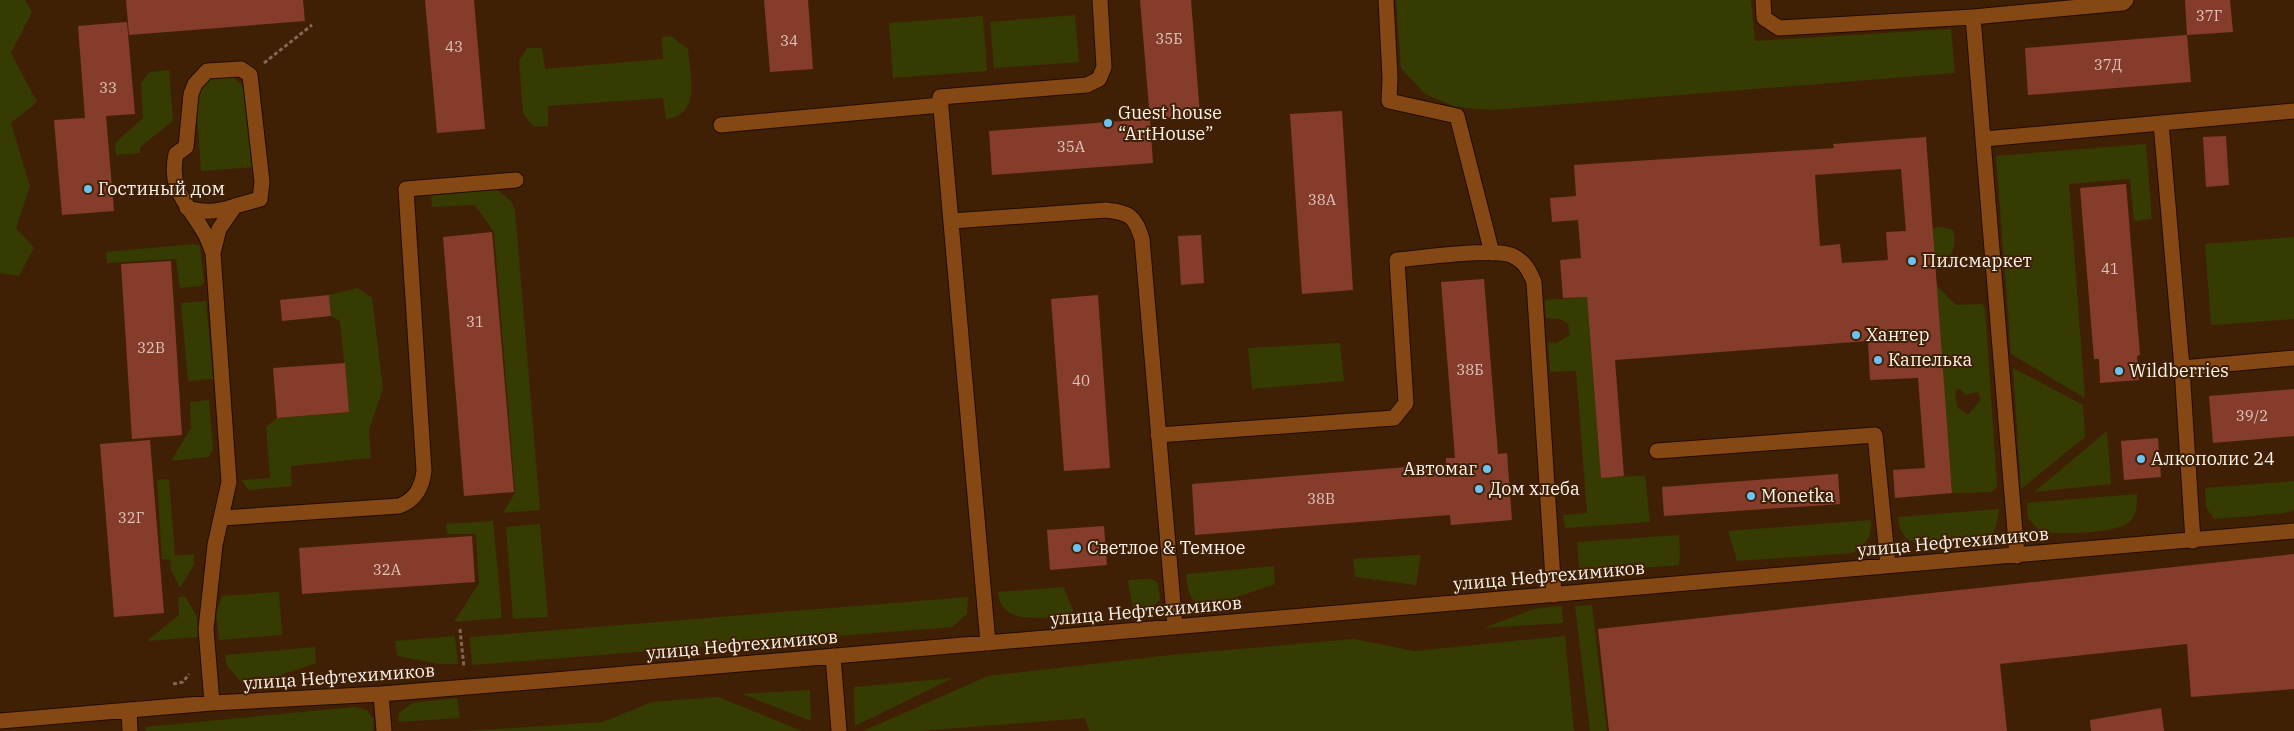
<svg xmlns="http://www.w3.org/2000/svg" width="2294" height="731" font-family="'IBM Plex Serif',serif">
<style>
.green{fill:#363b02;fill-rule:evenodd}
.building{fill:#853c2b;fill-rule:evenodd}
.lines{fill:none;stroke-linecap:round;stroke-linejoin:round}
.minor-casing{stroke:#200c01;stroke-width:17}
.path{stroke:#806854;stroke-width:3;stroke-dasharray:4 2.5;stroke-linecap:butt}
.minor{stroke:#854713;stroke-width:15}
.poi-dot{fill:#6cc3f2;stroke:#402005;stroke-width:2}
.labels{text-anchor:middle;stroke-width:4;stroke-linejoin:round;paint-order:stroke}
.number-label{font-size:15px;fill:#dec5bd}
.poi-label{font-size:18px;fill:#fbf3ee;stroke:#402005;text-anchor:start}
.street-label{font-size:18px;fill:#fbf3ee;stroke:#402005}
</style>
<rect width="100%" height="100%" fill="#402005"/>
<path class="green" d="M0,0H25L32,12L11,53L37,102L11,123L30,186L16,228L34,248L19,276L0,273Z
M1396,0H1751L1755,41L1951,29L1955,73L1492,110L1456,107L1425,94L1401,68Z
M1075,15L1079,62L994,68L990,22Z
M983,16L987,71L893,78L889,23Z
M671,36L688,49C690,75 702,115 666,119L663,98L548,106V126L534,127L523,114L519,61L527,48H542L545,69L663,59L662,37Z
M169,70L173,121L140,147V153L116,155L115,143L143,118L141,83L150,72Z
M214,75L232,76L246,89L256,167L201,171L196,99L199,88Z
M2146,144L2152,219L2134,221L2130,179L2069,184L2085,398L2011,354L1996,156Z
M496,189L511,201L515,210L540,510L503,513L515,493L494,232L475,205L432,207L431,194Z
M1941,227L1953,230C1958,250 1951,257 1934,268L1931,229Z
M2294,237V319L2211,325L2205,244Z
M194,244L200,246L204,282L201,286L180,288L176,259L107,263L106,252Z
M1936,285L1956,305L1982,304L1985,308L1997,486L1992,492L1952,493ZM1960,389L1965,395L1978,392L1981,400L1968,415L1957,407L1955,390Z
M358,288L372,298L383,389L369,430L371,458L291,466L292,486L248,490L242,480L270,478L266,427L277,418L349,412L340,321L331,316L329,295Z
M1587,297L1601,477L1645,476L1650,522L1565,528L1563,515L1587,513L1576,371L1550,372L1548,342L1556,343L1570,335L1568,324L1560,319L1546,318L1545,300Z
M206,301L213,379L188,381L181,303Z
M1340,343L1344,381L1252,389L1248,348Z
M2013,368L2083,405L2085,437L2021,489Z
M209,400L213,449L209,457L171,461L191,428L190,402Z
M2107,431L2111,484L2034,492Z
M169,479L175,556L194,554V565L180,588L171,570L170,560L162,559L157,480Z
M2294,481V510L2285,513L2214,519L2206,507L2205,488Z
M2137,494C2137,505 2137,516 2128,523C2113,534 2059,534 2040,532L2028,518L2027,503Z
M1999,509C1998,521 1995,537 1982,542C1975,544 1963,543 1955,544C1929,546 1901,551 1898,517Z
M1871,520C1871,539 1868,542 1853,553L1737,561L1728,531Z
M493,521L502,618L454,622L479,583L476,534H447L446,524Z
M540,524L548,617L513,619L506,527Z
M1679,535L1680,552L1679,565L1588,572L1579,567L1577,542Z
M1421,555L1416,585L1355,577L1353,559Z
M1274,566L1275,584L1210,606C1188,604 1189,593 1186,574Z
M1152,579L1158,583L1160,600L1152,607L1133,611L1128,580Z
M1064,587L1075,616C1056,616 1015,624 1003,607C1000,603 999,597 998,592Z
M279,592L282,635L219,640L216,613L222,596Z
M185,596L197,617L198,637L147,641L179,615L178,598Z
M968,597L967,614L952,627L472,665L470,637Z
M1592,605L1594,623L1607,731H1590L1575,606Z
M1562,606L1563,623L1484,628L1534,609Z
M455,636L458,664H440L397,656L395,641Z
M1565,636L1574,731H1089L1085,718L920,731H863L988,676L1171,655L1354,639L1414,651Z
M315,647L316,663L264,681L241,682L227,666L225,655Z
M953,678L855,726L854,687Z
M810,690L811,721L742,694Z
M718,697L802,731H467L603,722L652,702Z
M457,698L460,718L398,722L399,713L412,703Z
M355,707L367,710L373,719V731H146L145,727Z"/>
<path class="building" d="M126,0H303L305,21L129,35Z
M425,0H474L485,129L437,133Z
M764,0H808L813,69L770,72Z
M1140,0H1191L1200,115L1150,119Z
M2185,0H2230L2233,32L2187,35Z
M127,22L135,114L106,116L114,211L62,215L54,120L85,118L78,26Z
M2187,35L2191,82L2028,95L2025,48Z
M1342,111L1353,290L1302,294L1290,114Z
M1150,119L1153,163L992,175L989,131Z
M2226,136L2229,185L2206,187L2203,137Z
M1926,137L1952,493L1895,498L1893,470L1925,468L1918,378L1870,380L1868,341L1615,360L1624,476L1601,478L1587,297L1563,298L1560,260L1581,258L1578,220L1552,222L1550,198L1576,196L1574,165L1834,148L1833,144ZM1901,169L1906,231L1886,232L1888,260L1842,263L1840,244L1820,246L1815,175Z
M2126,184L2140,355L2137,356L2139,380L2100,383L2099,359H2094L2080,188Z
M492,232L514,492L464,496L443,237Z
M1201,235L1204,283L1181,285L1178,236Z
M171,261L182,435L132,439L121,264Z
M1484,279L1498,454L1507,453L1512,520L1451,525L1450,515L1195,535L1192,484L1446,464V458H1455L1441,282Z
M329,295L331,316L282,321L280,300Z
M1098,295L1110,468L1064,471L1051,299Z
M345,363L349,412L277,418L273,368Z
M2294,389V436L2213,443L2209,396Z
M2158,438L2161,477L2124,480L2121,441Z
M150,440L164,613L114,617L100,444Z
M1838,474L1840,504L1664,516L1662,487Z
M1104,526L1107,565L1050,570L1047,530Z
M472,536L475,582L302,594L299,548Z
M2294,554V689L2191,697L2187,644L2000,664L2007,731H1609L1598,629Z
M2161,708L2164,731H2091L2090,720Z"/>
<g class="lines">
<defs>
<path id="minor" d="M1386,0L1390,78L1389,101L1457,116L1492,253
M1763,0L1764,18L1779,28L1973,17
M2161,123L2182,368L2193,541
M721,125L941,105
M1984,139L2294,111
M187,208C205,213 217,212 235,206
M952,221L1106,210C1130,213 1134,215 1142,239L1175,627
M2182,368L2294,358
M1158,435L1394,418L1406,403L1397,260C1420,258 1496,247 1513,256C1525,262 1529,270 1534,282L1554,595
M1657,451L1875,435L1888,566
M222,518L399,506C415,500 422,488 424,471L406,189L516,180
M2017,556L1973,17L2123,3L2126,0
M988,643L940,97L1087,85L1099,79L1104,67L1100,0
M833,656L839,731
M381,694L384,731
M212,703L206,629L215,545L229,482L213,253L219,229L235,206L260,199L262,182L250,75L241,69L207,71L195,84L191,94L186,147L176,154C168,190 188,204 204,232C208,238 210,246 213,253
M129,710L130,731
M0,721L212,703L381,694L554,680L2294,531"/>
</defs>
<use href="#minor" class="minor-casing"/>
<path class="path" d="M264,63L312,25
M460,629L464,668
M173,684L183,682L189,674"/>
<use href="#minor" class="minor"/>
</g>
<g class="poi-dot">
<circle cx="1108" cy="123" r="5"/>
<circle cx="88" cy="189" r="5"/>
<circle cx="1912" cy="261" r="5"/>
<circle cx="1856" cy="335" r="5"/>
<circle cx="1878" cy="360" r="5"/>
<circle cx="2119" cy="371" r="5"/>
<circle cx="2141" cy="459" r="5"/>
<circle cx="1487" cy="469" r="5"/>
<circle cx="1479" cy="489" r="5"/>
<circle cx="1751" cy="496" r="5"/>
<circle cx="1077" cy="548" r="5"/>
</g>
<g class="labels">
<g class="number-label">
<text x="2209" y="21">37Г</text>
<text x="1169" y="44">35Б</text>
<text x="789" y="46">34</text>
<text x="454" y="52">43</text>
<text x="2108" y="70">37Д</text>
<text x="108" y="93">33</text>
<text x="1071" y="152">35А</text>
<text x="1322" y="205">38А</text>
<text x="2110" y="274">41</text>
<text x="475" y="327">31</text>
<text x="151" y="353">32В</text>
<text x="1470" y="375">38Б</text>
<text x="1081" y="386">40</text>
<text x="2252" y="421">39/2</text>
<text x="1321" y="504">38В</text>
<text x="131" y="523">32Г</text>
<text x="387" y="575">32А</text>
</g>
<g class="poi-label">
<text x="1118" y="119">Guest house<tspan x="1118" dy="21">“ArtHouse”</tspan></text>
<text x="98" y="195">Гостиный дом</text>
<text x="1922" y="267">Пилсмаркет</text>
<text x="1866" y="341">Хантер</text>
<text x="1888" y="366">Капелька</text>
<text x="2129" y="377">Wildberries</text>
<text x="2151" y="465">Алкополис 24</text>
<text x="1477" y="475" text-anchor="end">Автомаг</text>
<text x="1489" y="495">Дом хлеба</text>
<text x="1761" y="502">Monetka</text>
<text x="1087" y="554">Светлое &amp; Темное</text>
</g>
<g class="street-label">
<text transform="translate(1953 542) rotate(-5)" y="6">улица Нефтехимиков</text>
<text transform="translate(1549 576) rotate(-5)" y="6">улица Нефтехимиков</text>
<text transform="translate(1146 611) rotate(-5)" y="6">улица Нефтехимиков</text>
<text transform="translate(742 645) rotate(-5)" y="6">улица Нефтехимиков</text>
<text transform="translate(339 677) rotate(-4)" y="6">улица Нефтехимиков</text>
</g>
</g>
</svg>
